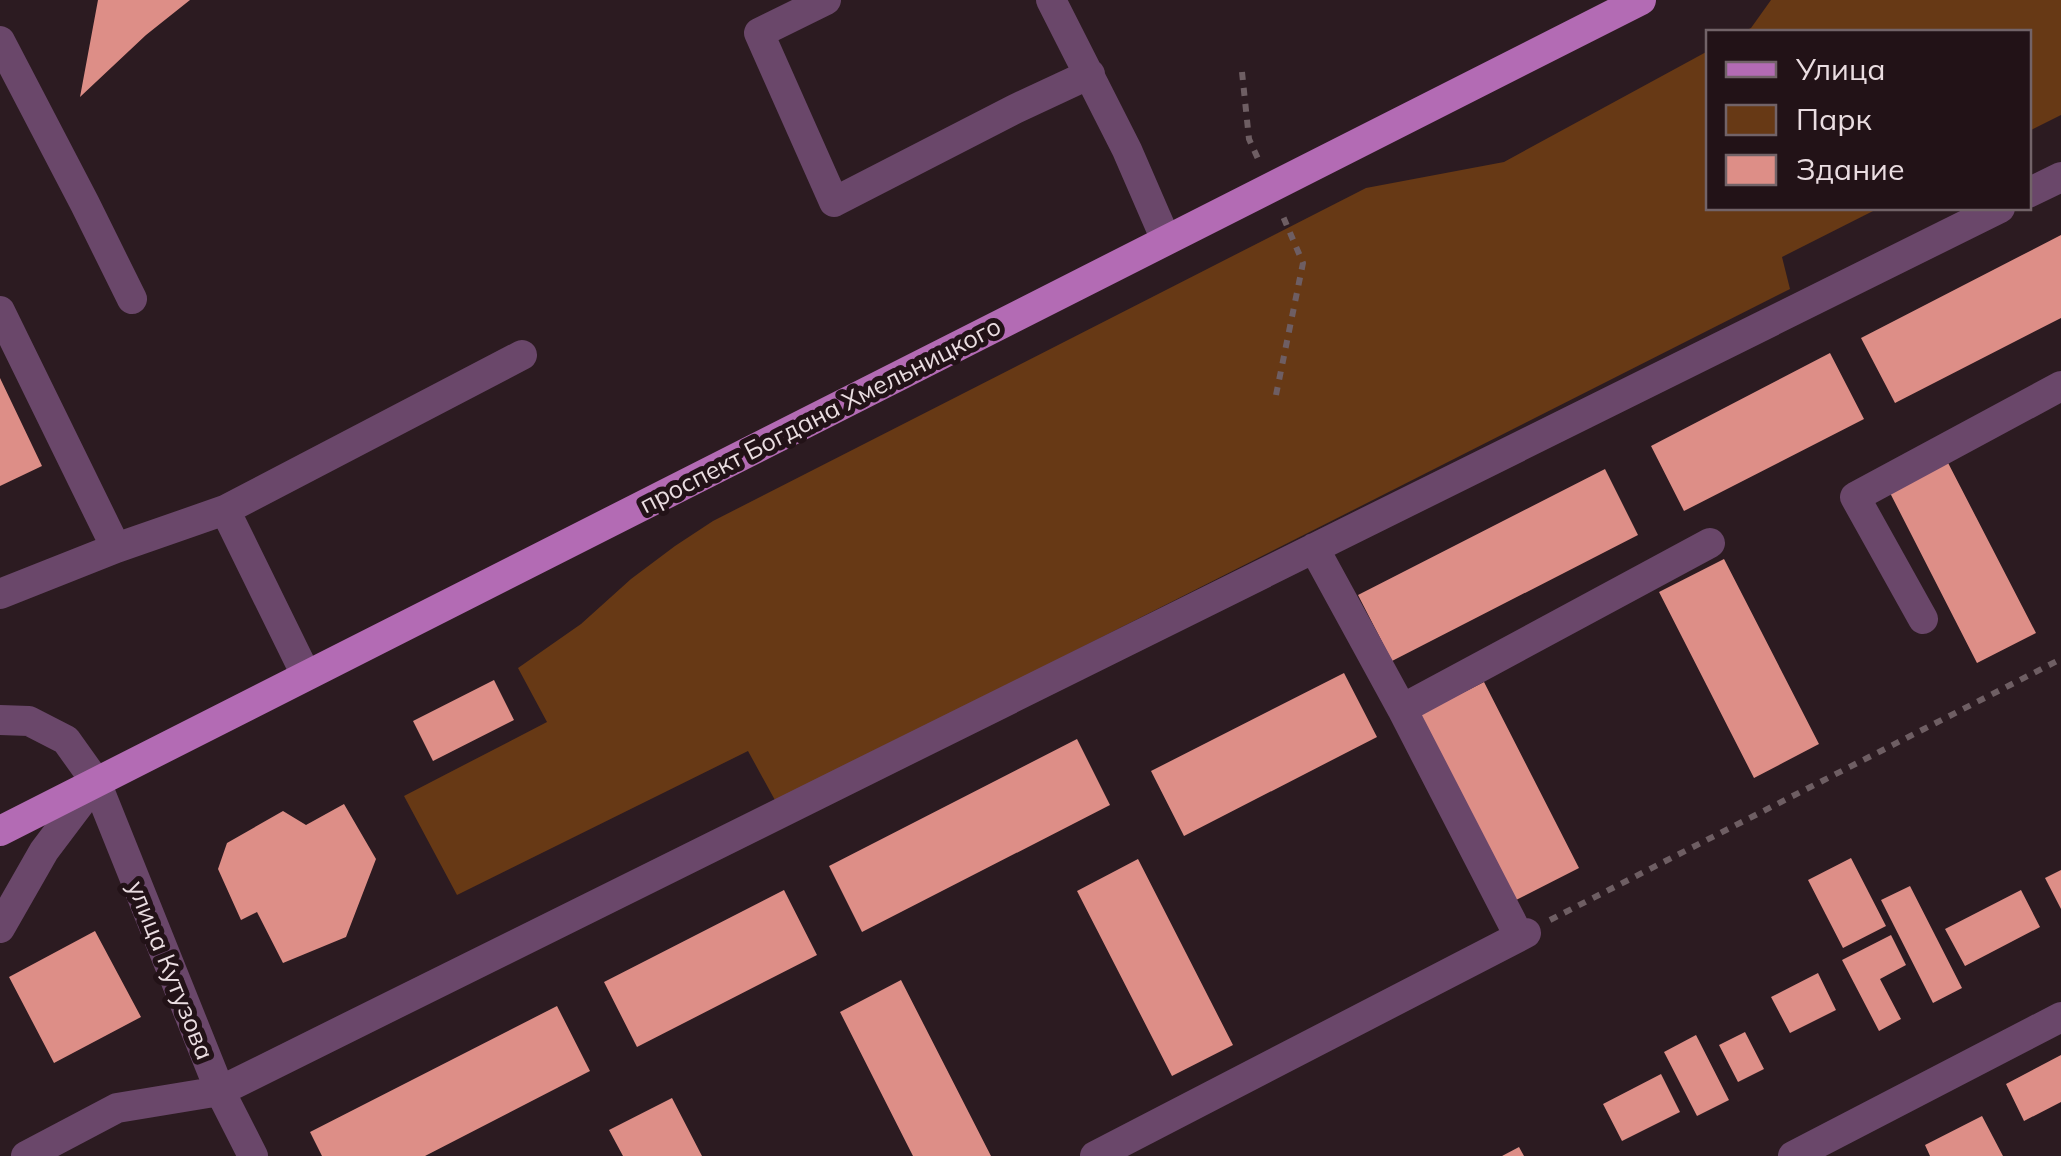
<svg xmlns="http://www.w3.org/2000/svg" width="2061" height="1156" font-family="Mulish,sans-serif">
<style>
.green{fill:#673915}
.building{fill:#dd8e87}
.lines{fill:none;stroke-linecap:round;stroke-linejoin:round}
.path{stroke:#6e5e63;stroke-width:6;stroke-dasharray:8 8;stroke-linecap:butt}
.minor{stroke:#6a476a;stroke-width:30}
.major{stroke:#b36bb4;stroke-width:30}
.labels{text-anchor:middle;stroke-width:10;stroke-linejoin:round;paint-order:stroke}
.street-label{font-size:25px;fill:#eadde1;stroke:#221217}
</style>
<rect width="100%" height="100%" fill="#2c1b21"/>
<path class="green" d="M1771,0H2061V115L2029,131L2028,32H1743L1751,28Z
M1708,51V208H1879L1782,257L1790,289L776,802L748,751L457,895L404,796L547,722L518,668L581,624L631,579L675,546L713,521L1366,188L1504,162Z"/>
<path class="building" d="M98,0H190L146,35L80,97Z
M2061,235V318L1895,403L1861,338Z
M1830,353L1864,419L1684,511L1651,446Z
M0,378L42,466L0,486Z
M1945,457L2036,633L1977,663L1887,487Z
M1605,469L1638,535L1392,661L1358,595Z
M1724,559L1819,744L1754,778L1659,592Z
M1344,673L1377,737L1184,836L1151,771Z
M494,680L514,720L433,761L413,721Z
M1484,682L1579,868L1514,901L1419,715Z
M1077,739L1110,805L862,932L829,866Z
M344,804L376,859L346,937L283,963L257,912L241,920L218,869L227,843L283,811L306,825Z
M1851,858L1886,926L1843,948L1808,880Z
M1138,859L1233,1045L1172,1076L1077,891Z
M2061,870V909L2045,878Z
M1910,886L1962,988L1933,1003L1881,900Z
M784,890L817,955L637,1047L604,982Z
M2021,890L2040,927L1965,966L1945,929Z
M95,931L141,1017L54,1063L9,977Z
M1891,935L1906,965L1880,979L1901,1019L1879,1031L1842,960Z
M1818,973L1836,1010L1790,1033L1771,997Z
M901,980L991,1156H913L840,1012Z
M557,1006L590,1071L425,1156H322L310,1132Z
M1745,1032L1764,1069L1738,1082L1719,1045Z
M1696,1035L1729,1100L1697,1116L1664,1052Z
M2061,1055V1102L2024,1121L2006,1084Z
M1661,1074L1680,1112L1622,1141L1603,1104Z
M672,1098L702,1156H623L609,1130Z
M1982,1116L2003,1156H1930L1925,1145Z
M1519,1147L1524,1156H1502Z"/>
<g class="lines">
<path class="path" d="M1242,72L1249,139L1259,161
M1276,395L1303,263L1282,214
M1550,920L2061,659"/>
<path class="minor" d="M826,0L759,33L834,202L1015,109L1090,74
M1051,0L1127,150L1166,240
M0,41L85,204L132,299
M2028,193L2061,177
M0,311L116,548L0,594
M225,510L306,675
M116,548L225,510L522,355
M1314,548L1402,709
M1923,619L1855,497L2061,386
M0,720L29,721L66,740L96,782L220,1091L253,1156
M0,928L44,851L96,782
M1519,936L1402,709L1710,543
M26,1156L117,1108L220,1091L2000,208
M1095,1156L1526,933
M1793,1156L2061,1017"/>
<path class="major" d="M0,831L1641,0"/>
</g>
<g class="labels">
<g class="street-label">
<text transform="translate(820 415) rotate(-27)" y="9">проспект Богдана Хмельницкого</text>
<text transform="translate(171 970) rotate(68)" y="9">улица Кутузова</text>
</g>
</g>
<rect x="1706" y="30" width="325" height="180" fill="#221217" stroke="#726368" stroke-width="2.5"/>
<rect x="1726" y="62" width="50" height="15" fill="#b36bb4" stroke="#726368" stroke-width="2.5"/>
<text x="1796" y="80" font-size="30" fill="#eadde1">Улица</text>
<rect x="1726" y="105" width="50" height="30" fill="#673915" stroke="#726368" stroke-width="2.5"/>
<text x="1796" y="130" font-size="30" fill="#eadde1">Парк</text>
<rect x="1726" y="155" width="50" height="30" fill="#dd8e87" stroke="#726368" stroke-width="2.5"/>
<text x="1796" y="180" font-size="30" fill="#eadde1">Здание</text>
</svg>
